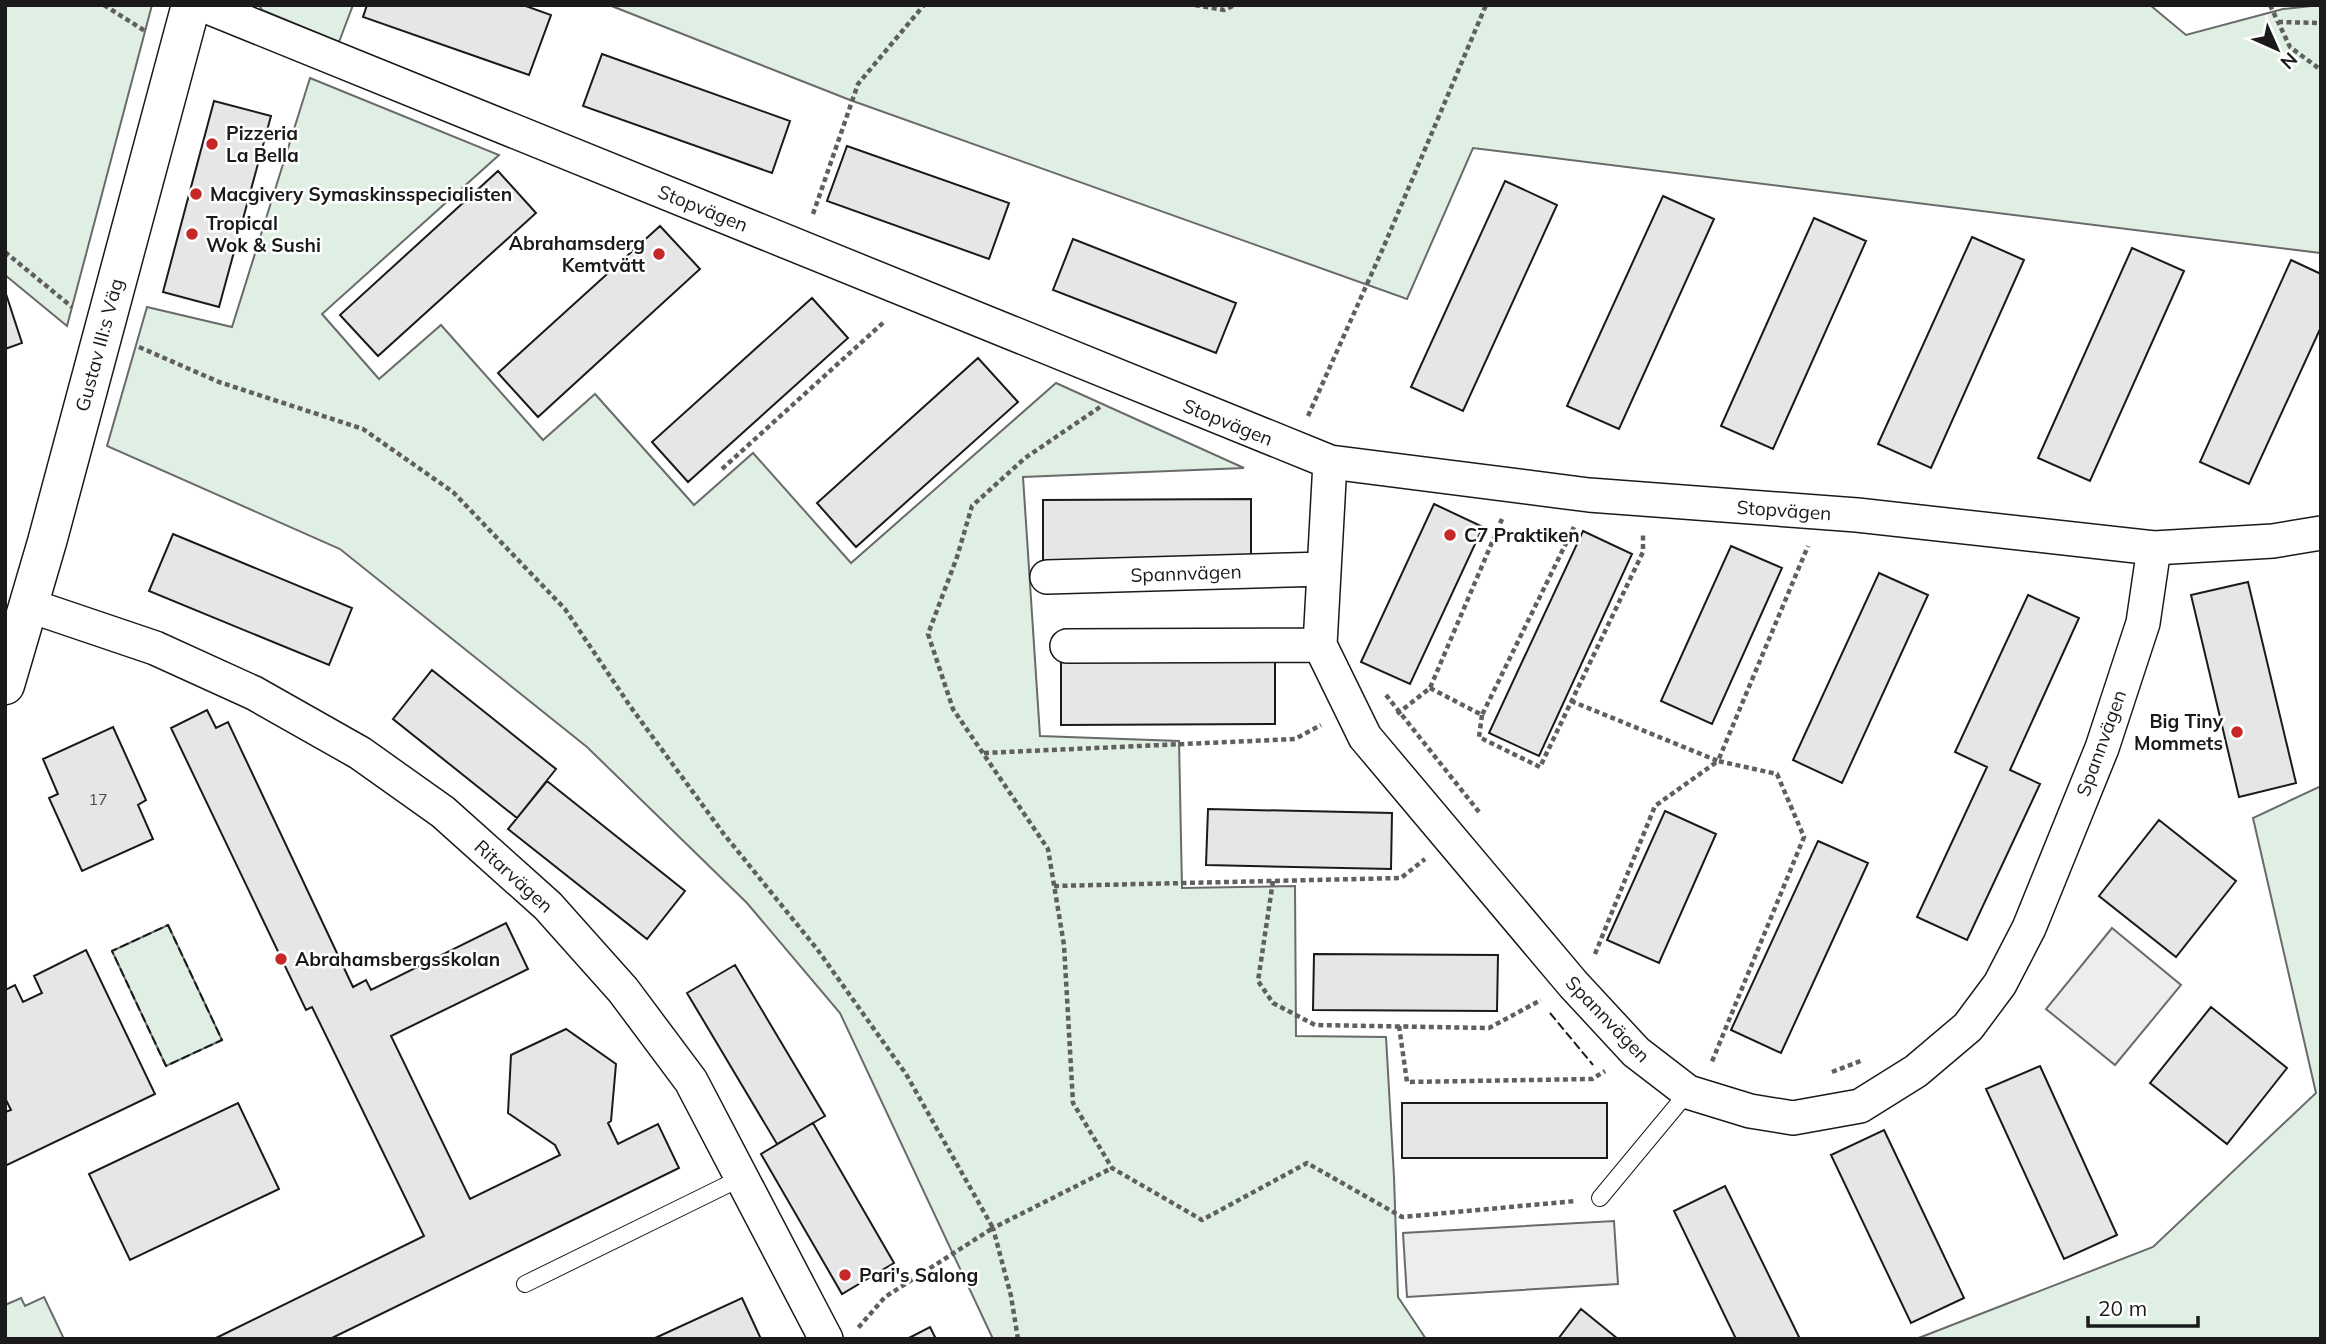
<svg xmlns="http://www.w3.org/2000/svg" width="2326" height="1344" font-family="Mulish,sans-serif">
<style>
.green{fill:#e0efe3;stroke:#6a6a6a;stroke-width:2}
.parking{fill:#ededed;stroke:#6a6a6a;stroke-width:2}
.building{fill:#e6e6e6;stroke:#1a1a1a;stroke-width:2}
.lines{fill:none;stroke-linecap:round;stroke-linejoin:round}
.lane-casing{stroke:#1a1a1a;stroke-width:18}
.street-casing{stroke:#1a1a1a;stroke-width:36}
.secondary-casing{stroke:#1a1a1a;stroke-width:41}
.path{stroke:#5f5f5f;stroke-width:4.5;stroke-dasharray:5 3.5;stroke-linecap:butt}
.lane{stroke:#fff;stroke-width:16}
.street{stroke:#fff;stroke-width:33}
.secondary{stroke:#fff;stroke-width:38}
.fence{stroke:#1a1a1a;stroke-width:2;stroke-dasharray:9 3.5;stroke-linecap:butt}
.poi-dot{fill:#c62828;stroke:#fff;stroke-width:2.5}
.labels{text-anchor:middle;stroke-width:5;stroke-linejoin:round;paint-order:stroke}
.number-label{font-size:16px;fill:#4d4d4d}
.poi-label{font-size:19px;font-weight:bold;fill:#1a1a1a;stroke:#fff;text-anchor:start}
.street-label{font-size:19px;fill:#1a1a1a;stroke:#fff}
</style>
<rect width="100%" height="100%" fill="#fff"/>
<path class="green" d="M5,5H152L67,326L5,275Z
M259,5H353L339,42L262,10Z
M609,5H2150L2186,35L2283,9L2321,5V253L1473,148L1407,299L850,100Z
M310,78L499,155L322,314L379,379L441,325L543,440L595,394L694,505L753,453L851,563L1056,383L1244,468L1023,477L1040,736L1179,741L1182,888L1295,886L1296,1036L1386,1037L1394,1177L1398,1297L1426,1339H993L840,1013L747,903L587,747L340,549L107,446L147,307L232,327Z
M2321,786V1339H1916L2153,1247L2316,1093L2253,818Z
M168,925L222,1040L166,1066L112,951Z
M44,1297L64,1339H5V1305L21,1298L25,1306Z"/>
<path class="parking" d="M2112,928L2181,985L2115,1065L2046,1009Z
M1614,1221L1618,1284L1407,1297L1403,1233Z"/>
<path class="building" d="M367,5H523L551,15L529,75L363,17Z
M602,54L790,121L772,173L583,106Z
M214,101L271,116L219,307L163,292Z
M847,146L1009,203L989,259L827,201Z
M498,171L536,213L378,356L340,315Z
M1505,181L1557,205L1463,411L1411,387Z
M1663,196L1714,219L1619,429L1567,406Z
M1814,218L1866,241L1773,449L1721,426Z
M660,226L700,269L538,417L498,373Z
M1972,237L2024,260L1931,468L1878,444Z
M1073,239L1236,303L1216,353L1053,290Z
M2132,248L2184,271L2090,481L2038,458Z
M2291,260L2321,274V327L2249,484L2200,462Z
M5,291L22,343L5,349Z
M812,298L848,338L688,482L652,442Z
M978,358L1018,402L856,547L817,503Z
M1251,499V563H1043V500Z
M1434,504L1483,527L1410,684L1361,662Z
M1583,531L1632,554L1539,756L1489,733Z
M173,534L352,608L329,665L149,591Z
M1731,546L1782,568L1712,724L1661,701Z
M1879,573L1928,595L1842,783L1793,760Z
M2248,582L2296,783L2239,797L2191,595Z
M2028,595L2079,618L2010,770L2040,784L1967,940L1917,917L1987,767L1955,752Z
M1275,660V724L1061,725V662Z
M432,670L556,769L517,818L393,719Z
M207,710L216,728L228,722L353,987L366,980L371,990L506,923L528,969L391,1036L470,1199L560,1155L555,1145L508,1113L511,1055L566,1029L616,1064L611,1121L608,1123L618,1144L658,1124L679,1168L330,1339H214L424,1236L312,1007L306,1010L171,728Z
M113,727L146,800L138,805L153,839L82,871L49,798L58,794L43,759Z
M547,781L685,891L647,939L508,829Z
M1208,809L1392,813L1391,869L1206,865Z
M1665,811L1716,834L1659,963L1607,940Z
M2159,820L2236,881L2176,957L2099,896Z
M1818,841L1868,863L1781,1053L1731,1030Z
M86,950L155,1094L5,1166V1112L11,1110L5,1098V990L15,985L23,1002L42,993L34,976Z
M1314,954L1498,955L1497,1011L1313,1010Z
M735,965L825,1116L777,1144L687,993Z
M2211,1007L2287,1068L2227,1144L2150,1083Z
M2040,1066L2117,1235L2064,1259L1986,1089Z
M238,1103L279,1189L130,1260L89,1174Z
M1402,1103H1607V1158H1402Z
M813,1123L894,1263L842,1294L761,1154Z
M1884,1130L1964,1298L1911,1323L1831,1155Z
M1725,1186L1800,1339H1736L1674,1211Z
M742,1298L761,1339H653Z
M1581,1309L1618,1339H1558Z
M930,1327L936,1339H907Z"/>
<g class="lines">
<defs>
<path id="lane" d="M1600,1198L1688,1092
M525,1284L743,1177"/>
<path id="street" d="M203,5L1330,462L1589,495L1857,515L2154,548L2273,541L2321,533
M1330,462L1320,645L1365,737L1573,984L1636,1052L1688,1092L1750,1111L1793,1118L1860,1106L1916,1071L1968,1027L2000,984L2029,928L2102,748L2143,623L2154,548
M1047,577L1324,569
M28,605L155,648L254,693L360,753L443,812L548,906L623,990L691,1081L826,1339
M1067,646L1320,645"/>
<path id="secondary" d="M5,685L47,542L191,5"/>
</defs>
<use href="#lane" class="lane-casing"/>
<use href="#street" class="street-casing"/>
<use href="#secondary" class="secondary-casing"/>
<path class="path" d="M104,5L145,31
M1195,5L1224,10L1235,5
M2270,5L2290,47L2321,70
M2278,22L2321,23
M813,214L858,84L924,5
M5,252L72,307
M139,347L219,382L363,429L453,492L565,609L630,706L723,833L817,949L906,1074L993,1228L885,1297L858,1328
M1100,407L1025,458L972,506L957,557L928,634L953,709L1048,849L1064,945L1073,1103L1112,1168L1202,1220L1307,1163L1402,1217L1575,1201
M1308,416L1384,246L1486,5
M722,469L885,321
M1430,688L1482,715L1574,527
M1386,695L1479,812
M1571,701L1718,761L1808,546
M1397,714L1430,688L1502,519
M1482,715L1479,737L1540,767L1643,552V534
M984,753L1295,739L1321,725
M1273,881L1258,981L1273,1003L1315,1025L1489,1028L1541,1000
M1054,886L1401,878L1425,859
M1595,954L1655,806L1718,761L1777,774L1804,837L1711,1064
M1399,1026L1407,1082L1592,1079L1605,1071
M1832,1072L1863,1060
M1018,1339L1011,1296L993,1228L1112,1168"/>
<use href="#lane" class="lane"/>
<use href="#street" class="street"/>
<use href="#secondary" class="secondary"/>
<path class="fence" d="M168,925L222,1040L166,1066L112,951Z
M1550,1013L1593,1065"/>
</g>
<g class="poi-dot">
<circle cx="212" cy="144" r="7"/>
<circle cx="196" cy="194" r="7"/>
<circle cx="192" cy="234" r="7"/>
<circle cx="659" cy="254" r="7"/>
<circle cx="1450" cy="535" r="7"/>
<circle cx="2237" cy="732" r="7"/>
<circle cx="281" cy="959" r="7"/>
<circle cx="845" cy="1275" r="7"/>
</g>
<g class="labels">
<g class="number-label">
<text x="98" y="805">17</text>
</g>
<g class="poi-label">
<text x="226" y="140">Pizzeria<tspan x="226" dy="22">La Bella</tspan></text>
<text x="210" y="201">Macgivery Symaskinsspecialisten</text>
<text x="206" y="230">Tropical<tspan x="206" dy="22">Wok &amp; Sushi</tspan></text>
<text x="645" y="250" text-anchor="end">Abrahamsderg<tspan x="645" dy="22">Kemtvätt</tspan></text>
<text x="1464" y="542">C7 Praktiken</text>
<text x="2223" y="728" text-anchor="end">Big Tiny<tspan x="2223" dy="22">Mommets</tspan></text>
<text x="295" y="966">Abrahamsbergsskolan</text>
<text x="859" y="1282">Pari's Salong</text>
</g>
<g class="street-label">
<text transform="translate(703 208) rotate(22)" y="7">Stopvägen</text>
<text transform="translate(99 345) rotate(-75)" y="7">Gustav III:s Väg</text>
<text transform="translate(1228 422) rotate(22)" y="7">Stopvägen</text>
<text transform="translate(1784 510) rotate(4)" y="7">Stopvägen</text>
<text transform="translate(1186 573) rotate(-2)" y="7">Spannvägen</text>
<text transform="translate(2101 743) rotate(-70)" y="7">Spannvägen</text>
<text transform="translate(514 876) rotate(42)" y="7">Ritarvägen</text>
<text transform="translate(1608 1019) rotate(46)" y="7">Spannvägen</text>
</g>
</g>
<rect width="2326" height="1344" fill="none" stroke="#1a1a1a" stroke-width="14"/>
<g transform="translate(2277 49) rotate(135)" stroke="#ffffff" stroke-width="5" paint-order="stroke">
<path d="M0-5L12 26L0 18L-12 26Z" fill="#1a1a1a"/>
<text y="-10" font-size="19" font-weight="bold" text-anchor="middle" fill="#1a1a1a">N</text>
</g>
<path d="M2088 1316v10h110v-10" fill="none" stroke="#1a1a1a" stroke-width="3.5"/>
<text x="2098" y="1316" font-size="21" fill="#1a1a1a" stroke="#ffffff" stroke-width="5" paint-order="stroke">20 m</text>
</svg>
